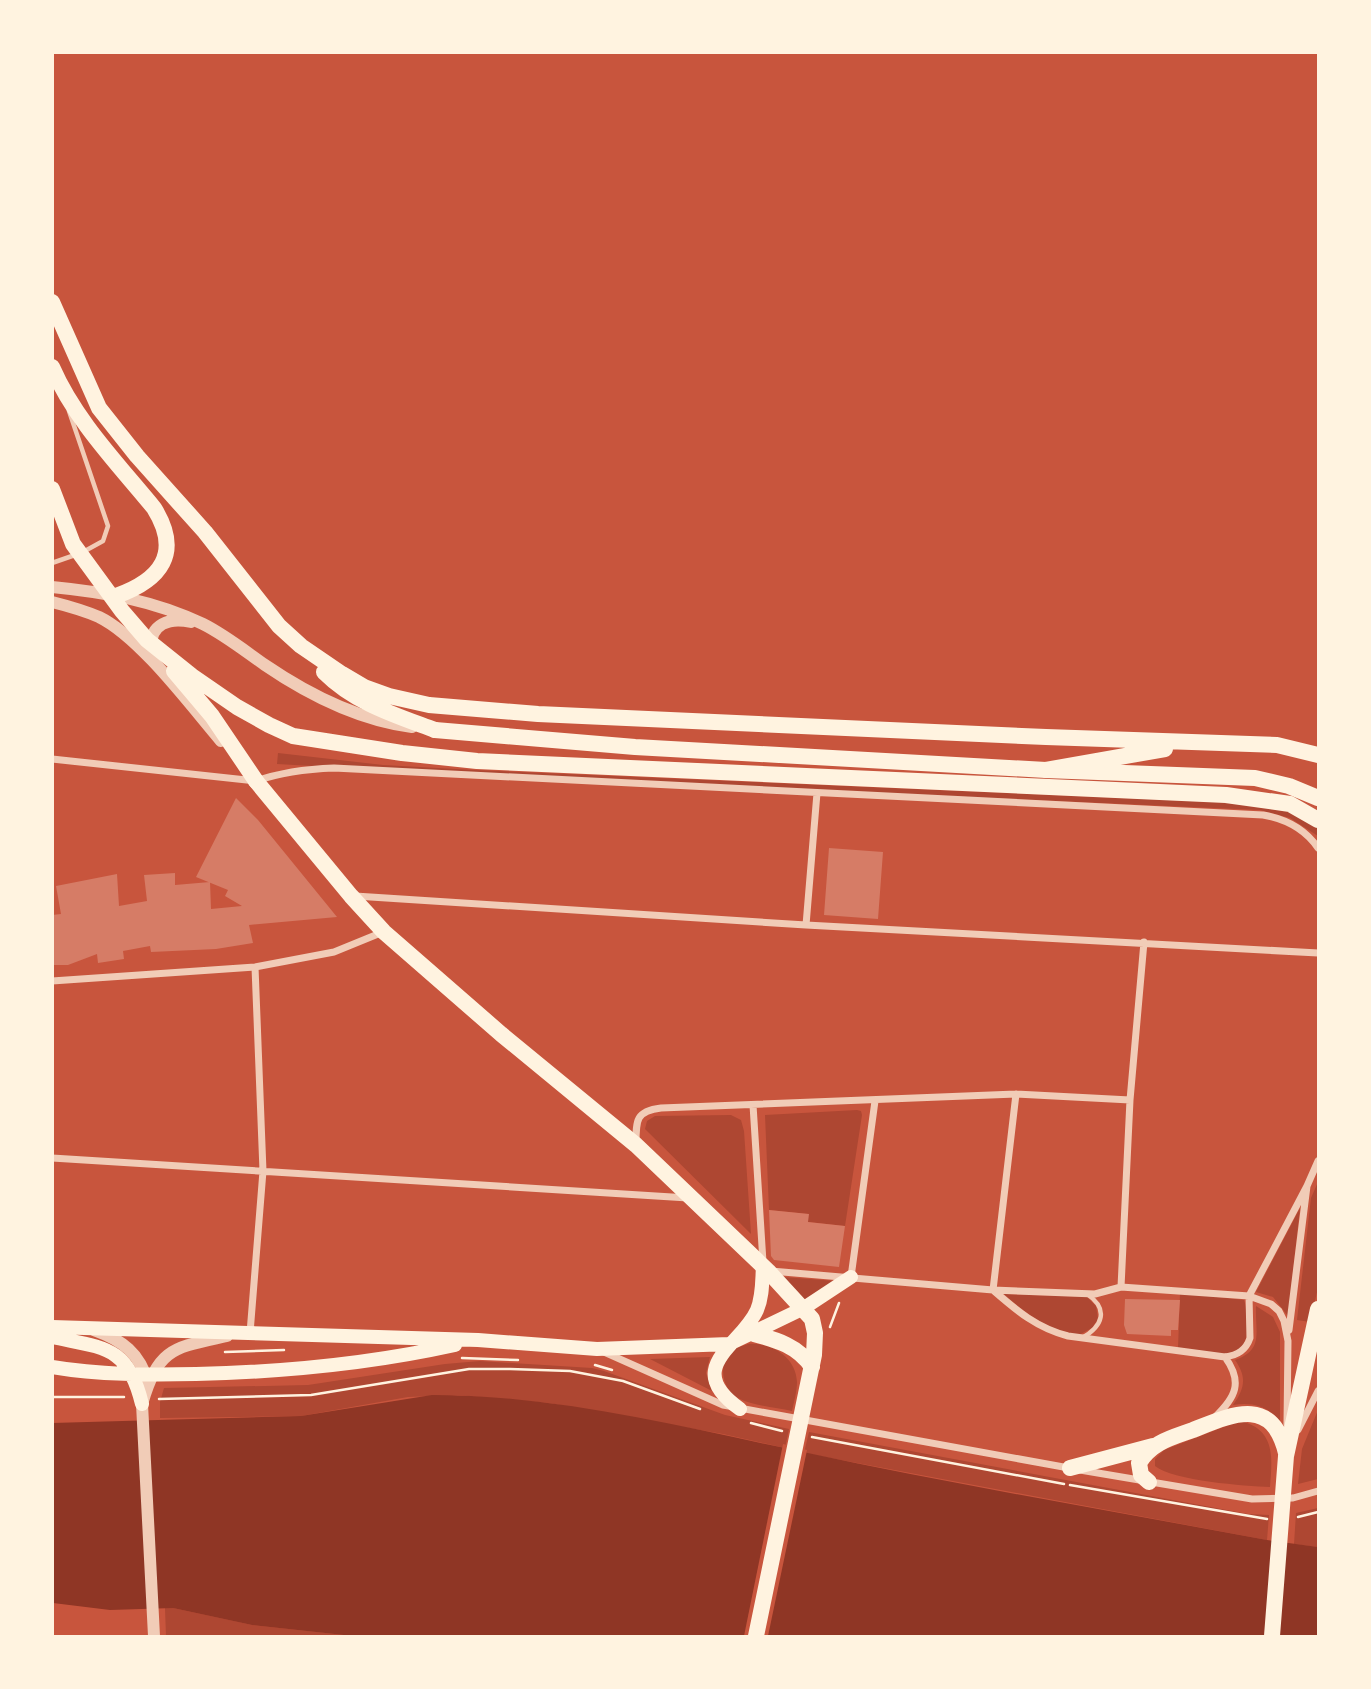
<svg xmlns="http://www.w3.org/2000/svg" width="1371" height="1689" font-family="'Public Sans',sans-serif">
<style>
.green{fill:#ae4732}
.water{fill:#8f3625}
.pier{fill:#c8553d}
.building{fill:#d67c66}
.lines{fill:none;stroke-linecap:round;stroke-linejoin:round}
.path{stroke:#fff3e0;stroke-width:2.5}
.service{stroke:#f1ccb7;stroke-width:4.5}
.minor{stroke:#f1ccb7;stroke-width:7}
.tertiary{stroke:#f1ccb7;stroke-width:12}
.secondary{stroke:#fff3e0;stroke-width:14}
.primary{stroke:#fff3e0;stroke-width:16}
.trunk{stroke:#fff3e0;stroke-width:16}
</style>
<rect width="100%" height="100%" fill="#c8553d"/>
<path class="green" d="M278,753L383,765L474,770L1260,804L1282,808L1318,825V836L1290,818L1260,810L474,775L277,764Z
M857,1110L861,1111L862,1115L845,1226L808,1222V1214L769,1210L765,1115Z
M731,1115L741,1120L744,1131L751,1234L645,1129L647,1121L655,1116Z
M1318,1182V1288L1310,1322L1297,1320L1311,1198Z
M1300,1208L1288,1316L1273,1297L1256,1292Z
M783,1277L836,1281L805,1300Z
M1180,1293L1244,1300C1247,1308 1246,1318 1247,1327C1249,1367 1204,1351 1178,1348Z
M1004,1294L1087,1297L1096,1306L1098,1319L1092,1328L1079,1335C1049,1331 1026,1314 1004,1294Z
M1256,1306L1273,1317L1280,1332V1421C1267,1406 1253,1402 1233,1405C1245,1388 1247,1377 1235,1360C1264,1350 1255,1333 1256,1306Z
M748,1344C770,1342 796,1356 797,1382C797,1391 794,1402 792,1411C775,1407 753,1406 738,1398C721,1389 718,1362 732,1351C737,1347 742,1346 748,1344Z
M710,1357L706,1373L712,1391L650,1359Z
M480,1361L592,1368L604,1371L725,1415L789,1429L785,1448L723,1434L549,1403L457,1395L408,1397L301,1416L160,1418V1402L164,1388L308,1385L445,1364Z
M1318,1410V1479L1298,1484L1302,1449Z
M1244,1422C1276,1432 1272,1459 1270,1487C1245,1486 1174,1481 1155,1466V1459L1164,1450L1234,1423Z
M809,1432L1248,1514L1269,1515L1267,1540L804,1453Z
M1318,1508V1547L1294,1544L1296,1513Z
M165,1608H173L252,1625L353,1636H166Z"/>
<path class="water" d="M432,1395C557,1395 682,1427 803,1452C957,1485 1112,1511 1267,1540L1318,1547V1636H353L252,1625L173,1608L110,1610L53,1603L52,1423L301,1416Z"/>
<path class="pier" d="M783,1444L807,1450L768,1636H744Z"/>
<path class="building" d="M236,798L258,820L337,917L249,925L253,943L216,949L151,952L150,946L123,951L124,959L98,963L97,954L68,965H52V915L61,914L56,886L117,874L119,906L147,901L144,875L175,873V885L210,882L211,909L242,906L225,896L228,890L196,877Z
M829,848L883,852L878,919L824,915Z
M769,1210L809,1214L808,1222L845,1226L839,1267L774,1260L771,1256Z
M1125,1299L1180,1300L1178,1330H1171V1336L1127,1334L1124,1325Z"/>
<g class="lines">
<path class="path" d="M830,1327L839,1303
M225,1352L284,1350
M462,1358L518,1360
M595,1365L612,1370
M52,1397H124
M159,1399L311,1395L469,1369H510L570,1371L623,1381L700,1409
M751,1423L782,1431
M812,1437L1064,1484
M1070,1485L1267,1519
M1298,1517L1318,1512"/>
<path class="service" d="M69,411L108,526L103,541L83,552
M52,563L75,555
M1082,1338C1103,1326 1109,1309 1087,1294"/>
<path class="minor" d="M52,759L256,781C282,772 306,769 334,768L1263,815C1286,819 1305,829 1318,848
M355,896L806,925L1318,953
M806,925L817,793
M52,981L255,967L334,952L383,932
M1016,1094L993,1290C1017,1311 1037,1328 1068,1336L1225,1357C1238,1355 1246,1350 1250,1338L1249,1296L1307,1186
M753,1105L763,1262
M636,1143C636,1120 636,1111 661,1108L1016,1094L1130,1100
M52,1158L688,1198
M771,1271L993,1290L1095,1294L1121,1287L1249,1296L1271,1304L1279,1311L1284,1321L1288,1341L1287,1424
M851,1277L875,1101
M1121,1287L1130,1100L1144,942
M1289,1330L1307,1186L1318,1161
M250,1333L263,1171L255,967
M604,1352L723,1405L1069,1468
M1215,1417C1236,1397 1243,1382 1225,1357
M1298,1430L1318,1391
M1080,1470L1252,1499L1293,1498L1318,1491"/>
<path class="tertiary" d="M52,587C104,592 156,601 203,624C225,635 245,651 265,665C309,695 359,720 412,727
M52,602C68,606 85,611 99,617C140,637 191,706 221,741
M151,648C150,624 169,617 191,622
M94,1330C122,1340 140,1353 148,1383
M154,1636L142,1404C159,1347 173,1348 227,1336"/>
<path class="secondary" d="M52,1327L478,1340L597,1349L729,1344L804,1308L851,1277
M52,1337C103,1348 128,1345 142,1404
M52,1367C99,1375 149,1375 196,1374C283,1372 369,1364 455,1345
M740,1409C681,1367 741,1346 757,1310C763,1296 762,1280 763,1266"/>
<path class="primary" d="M435,730L635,747L1046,770L1255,778L1289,786L1318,798
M256,781L351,896L384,932L501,1034L636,1145L768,1271L812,1319L815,1333L814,1355L756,1636
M754,1334C777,1340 798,1346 812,1367
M1070,1468L1153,1446
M1149,1482L1141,1475L1139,1463C1152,1442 1171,1438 1193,1430C1233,1414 1272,1396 1286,1453
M1272,1636L1286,1456L1318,1309"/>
<path class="trunk" d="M52,302L99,408L137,456L205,532L279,626L301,646L342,674L364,687L389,696L429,705L538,714L1046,737L1277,745L1318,755
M52,367C75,420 118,464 154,508C182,553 161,580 116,596
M52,489L73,544L122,611L147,640L192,676L237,707L269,725L293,736L402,753L477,761L1226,795L1290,804L1318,820
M174,671L212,716L256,781
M324,672C355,703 395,715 435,730
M1046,770L1165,749"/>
</g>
<rect width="1371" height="1689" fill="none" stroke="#fff3e0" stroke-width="108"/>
</svg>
